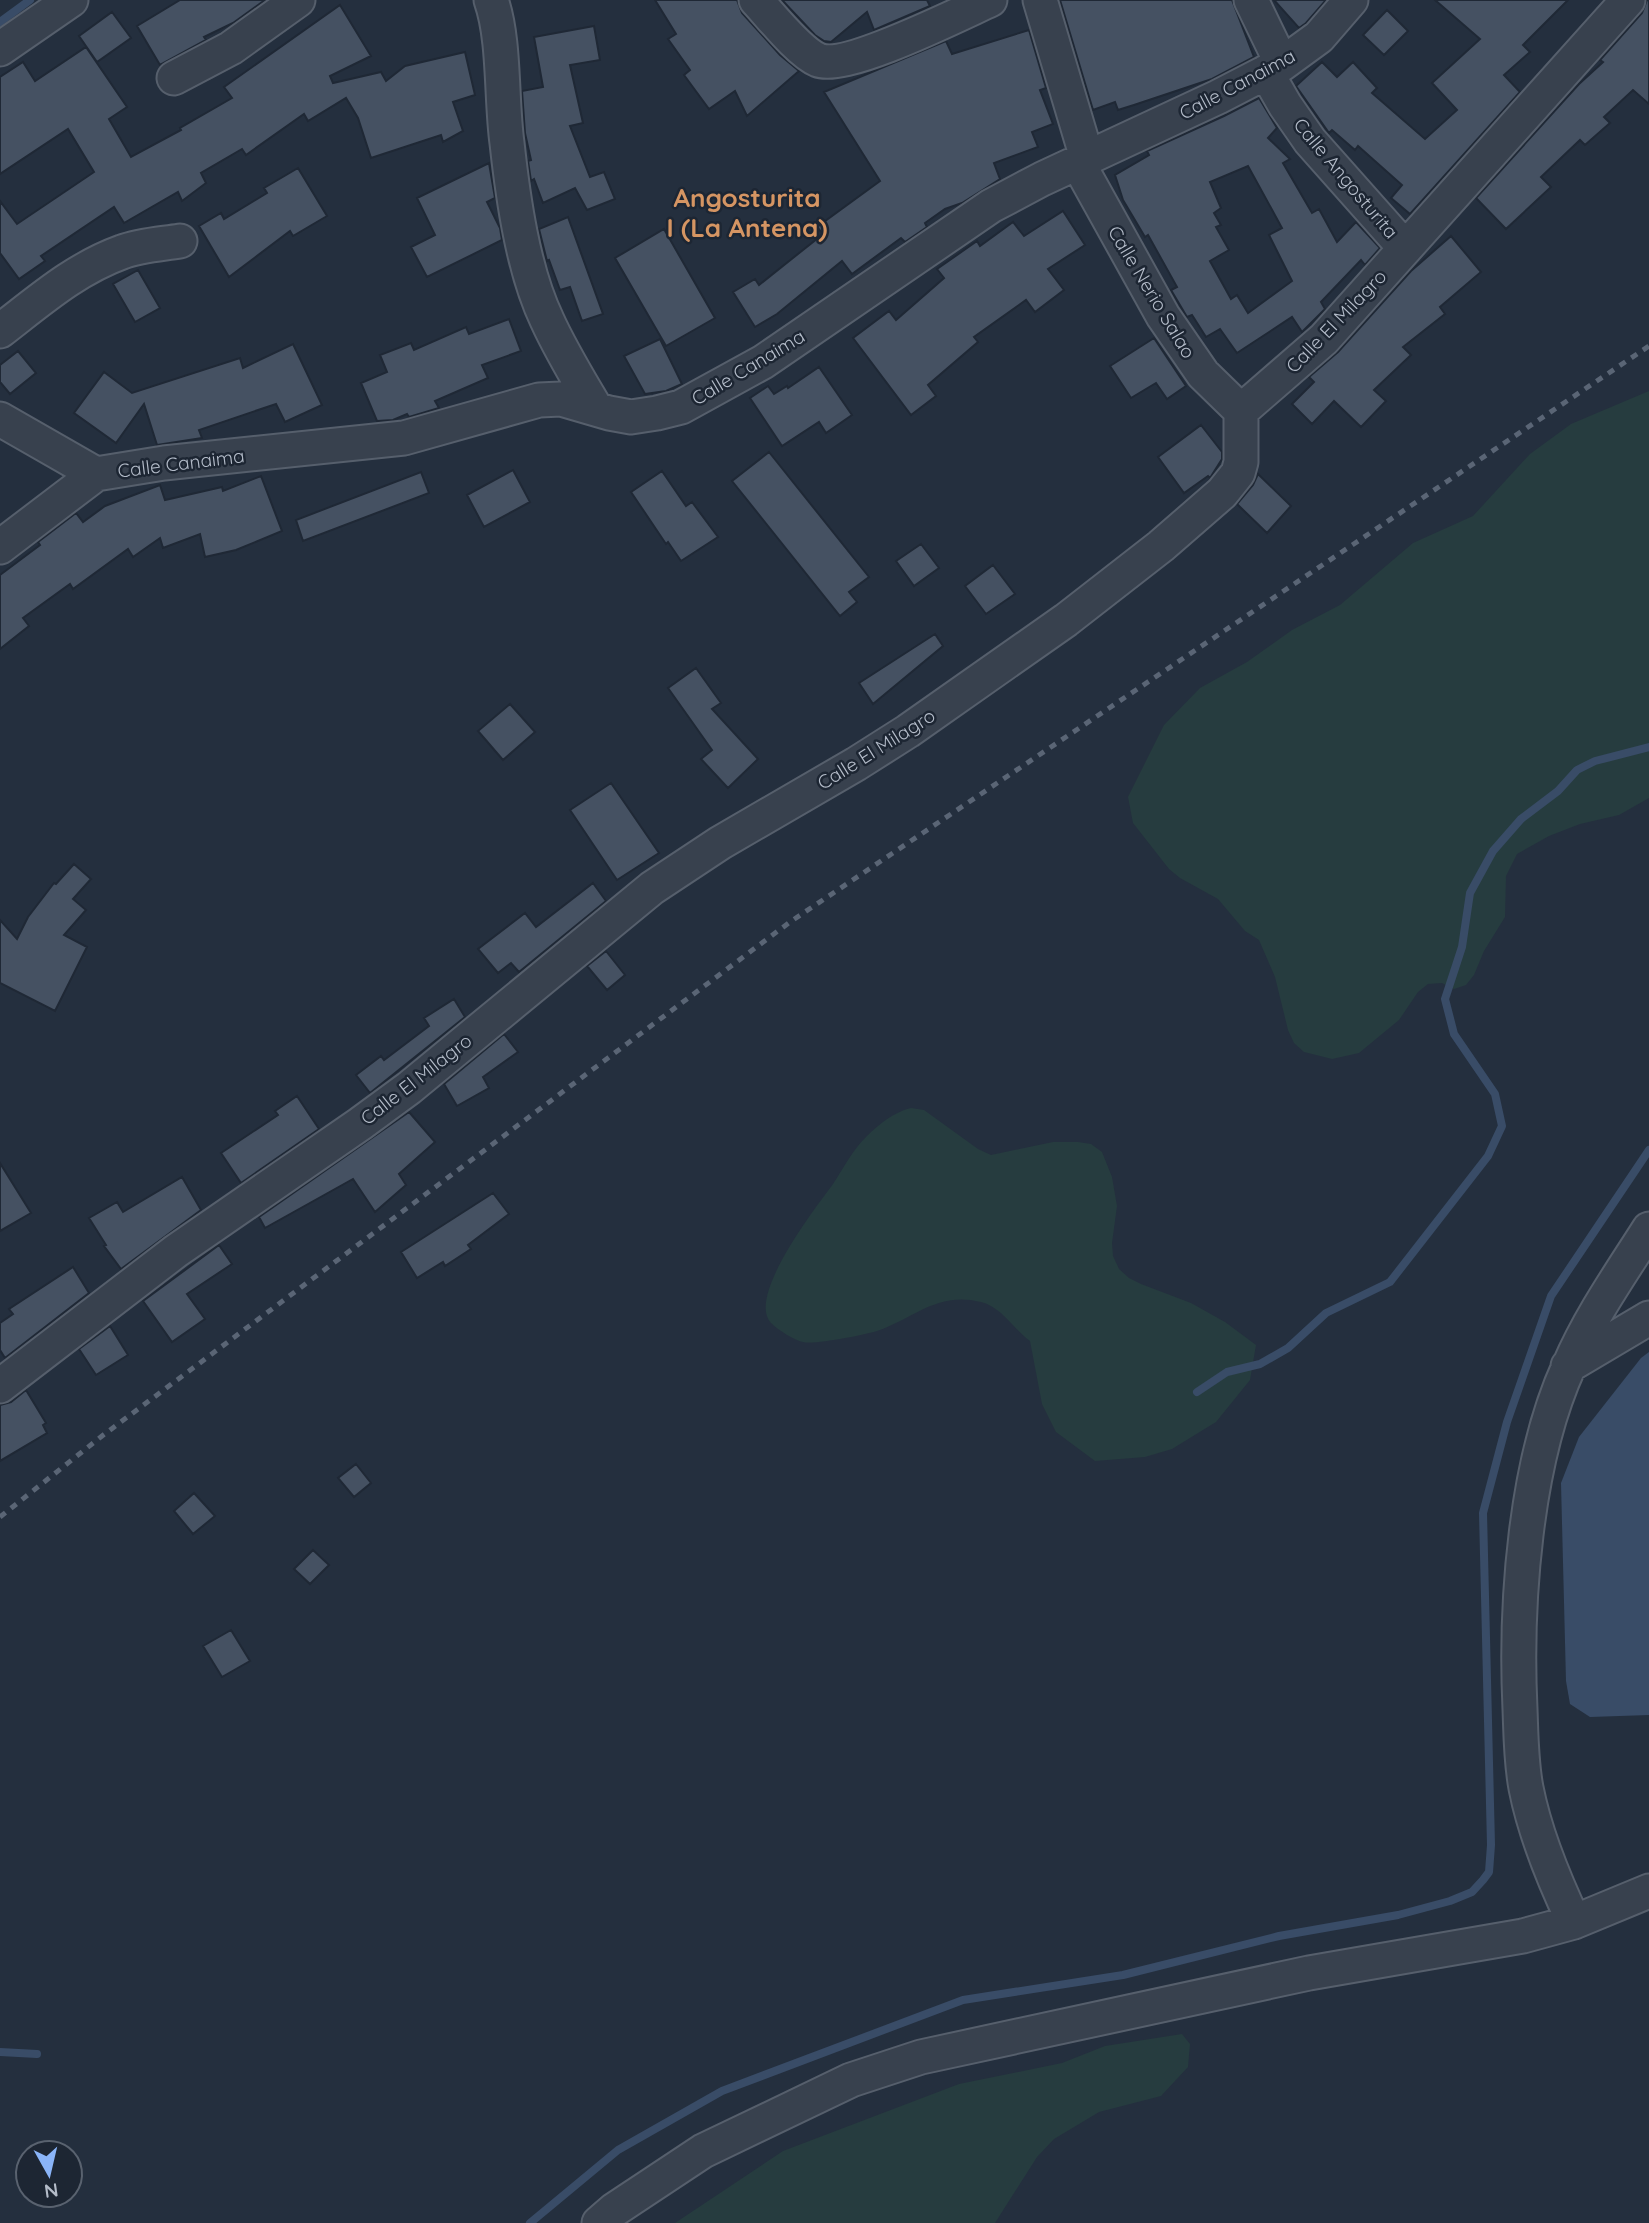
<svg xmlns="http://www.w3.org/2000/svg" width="1649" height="2223" font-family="Quicksand,sans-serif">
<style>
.green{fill:#263c3f}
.water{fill:#394c67}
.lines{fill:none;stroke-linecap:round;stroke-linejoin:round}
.stream{stroke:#394c67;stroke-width:8}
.building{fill:#455162;stroke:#1f2835;stroke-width:2;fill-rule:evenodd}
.street-casing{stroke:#565f6c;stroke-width:37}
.street{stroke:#38414e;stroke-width:33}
.rail{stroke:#5a6575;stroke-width:5;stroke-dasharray:7 7;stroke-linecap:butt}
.labels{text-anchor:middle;stroke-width:5;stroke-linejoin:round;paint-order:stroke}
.street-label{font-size:19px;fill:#b4bcc9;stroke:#1d2633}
.district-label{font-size:26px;font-weight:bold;fill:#d59563;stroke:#1d2633}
</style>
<rect width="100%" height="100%" fill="#242f3e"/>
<path class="green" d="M1649,391V798L1619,815L1580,824L1549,836L1517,854L1506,876L1505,917L1484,951L1474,975L1466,985L1454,989L1442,983L1428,984L1418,992L1399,1020L1359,1053L1332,1059L1304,1052L1294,1043L1288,1030L1275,977L1259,940L1245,931L1218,899L1180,878L1169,869L1133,823L1128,797L1164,725L1200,688L1247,662L1292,630L1340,605L1413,543L1473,516L1530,454L1571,424Z
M911,1108L924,1110L978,1149L991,1155L1053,1142H1078L1091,1144L1102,1152L1112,1177L1117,1206L1112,1243L1113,1256L1119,1269L1129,1278L1141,1284L1191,1303L1225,1322L1256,1345L1250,1380L1216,1422L1172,1449L1145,1457L1095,1461L1056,1432L1042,1404L1030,1341C1014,1330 1002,1307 981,1302C937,1291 915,1318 877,1331C864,1335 814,1345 803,1342C794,1340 778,1330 771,1323C746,1297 816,1207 833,1184C843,1169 853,1149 867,1136C879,1124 894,1112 911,1108Z
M1182,2034L1190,2044L1188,2067L1161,2096L1099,2112L1054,2139L1037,2157L995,2223H675L783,2151L959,2084L1062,2063L1105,2046Z"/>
<path class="water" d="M1649,1352V1715L1590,1717L1570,1704L1566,1681L1561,1483L1579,1437L1641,1358Z"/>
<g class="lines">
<path class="stream" d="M0,22L30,0
M1197,1392L1227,1372L1260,1364L1288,1348L1326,1313L1390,1282L1488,1156L1502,1126L1495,1094L1454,1034L1445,999L1462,947L1470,893L1493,851L1521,819L1558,791L1577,770L1595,761L1649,747
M0,2052L37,2054
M530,2223L618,2150L722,2091L963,2000L1123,1975L1279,1936L1398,1915L1450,1901L1472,1892L1483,1880L1489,1872L1491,1845L1483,1513L1507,1422L1551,1296L1649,1150"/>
</g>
<path class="building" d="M180,0H265L233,23L204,37L206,40L160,65L137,26Z
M655,0H737L742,13L780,55L799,71L747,116L735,91L709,109L684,75L690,70L668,39L676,34Z
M782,0H927L930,6L874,30L867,12L831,42L824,41L815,35Z
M1060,0H1232L1254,57L1212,79L1134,105L1118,110L1115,102L1093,110Z
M1274,0H1326L1306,23L1299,28Z
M1435,0H1568L1523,45L1530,52L1504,75L1520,92L1410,214L1391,198L1402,185L1358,146L1355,150L1332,130L1329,133L1296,86L1322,62L1337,77L1353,62L1377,88L1372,93L1425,139L1457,110L1432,83L1480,39Z
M1647,0H1649V104L1633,90L1604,117L1610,123L1585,145L1580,140L1541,177L1551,187L1506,229L1476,198L1579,84L1603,62L1600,60L1642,13Z
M340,5L371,56L330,76L333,83L381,72L386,81L405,66L465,52L475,95L453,102L463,131L443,142L441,135L371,158L358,118L346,98L308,121L304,114L246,155L242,149L201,173L206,183L182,201L178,192L124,223L114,207L41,256L45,261L19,279L0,253V201L17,224L94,172L68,129L0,174V77L23,62L35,81L86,47L127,107L109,119L131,157L181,130L180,128L232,98L224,87Z
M1387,10L1408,31L1384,55L1363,35Z
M112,12L131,38L97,62L79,36Z
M594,26L600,60L570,65L583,123L570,126L590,177L604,172L615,199L587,210L575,188L543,203L534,179L531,181L528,161L531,160L525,133L522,91L543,87L534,37Z
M1029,30L1046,88L1040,90L1053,124L1032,132L1038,147L994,163L1000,179L962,203L945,209L925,223L927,227L905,242L901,238L852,274L842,261L777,314L755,327L733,292L755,279L759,285L823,234L817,227L880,181L824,92L946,41L952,54Z
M1259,98L1277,128L1268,138L1290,159L1283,163L1312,213L1319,209L1337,242L1356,222L1380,248L1365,265L1361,260L1321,302L1325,309L1302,332L1292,317L1237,353L1220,329L1206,337L1192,315L1187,317L1171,290L1177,287L1148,235L1145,237L1123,200L1115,175L1149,155L1147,151L1224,116ZM1248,166L1282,228L1269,235L1292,281L1248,313L1237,295L1231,299L1210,261L1229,250L1216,227L1221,225L1214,213L1221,208L1210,182Z
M489,163L495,198L487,202L500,228L502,240L427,277L411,247L435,235L417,198Z
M298,168L327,216L293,236L290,231L229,277L199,226L221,213L224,219L267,193L264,188Z
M1063,211L1085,245L1048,269L1064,290L1035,312L1026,300L974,337L978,342L928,385L936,396L911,415L853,338L889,311L896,320L944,278L937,269L977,241L980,246L1013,222L1024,236Z
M568,217L603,314L582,321L570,287L560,290L549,260L547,261L539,229Z
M664,229L715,318L666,346L615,258Z
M1451,236L1481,272L1440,307L1445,314L1403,347L1411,355L1374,390L1386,401L1361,427L1334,401L1312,424L1292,404L1314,382L1309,377L1338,352L1411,271Z
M138,270L160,308L135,322L113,284Z
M509,319L521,351L482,365L488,378L435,401L439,408L409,417L407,414L393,420L377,421L361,383L387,372L380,355L411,343L414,350L466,327L469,334Z
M1154,338L1186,386L1167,399L1156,383L1131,398L1110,366Z
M660,339L682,384L666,391L645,394L624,356Z
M293,344L322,405L285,422L276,404L199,430L202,438L157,445L144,404L116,443L74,413L104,372L132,393L240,358L243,368Z
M18,351L36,373L10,394L0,382V365Z
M819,367L852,415L826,433L819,422L782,446L750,398L768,386L774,394L787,386L788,388Z
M1201,425L1222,452V459L1210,478L1208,476L1184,493L1158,457Z
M769,452L869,577L849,592L857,602L840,616L732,481Z
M513,470L530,502L484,527L467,495Z
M662,471L686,506L692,502L718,537L681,561L668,542L666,544L631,492Z
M421,472L429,493L303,541L296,520Z
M1258,474L1291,506L1267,533L1237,504L1253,485Z
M261,476L282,531L236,550L205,557L200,534L163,548L160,538L133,557L128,549L73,589L70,584L23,618L29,626L0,649V575L40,545L38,542L76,513L83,522L105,506L160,485L165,500L222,487L223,491Z
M921,544L939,568L914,586L896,561Z
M993,565L1015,594L986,614L965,586Z
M935,634L943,646L873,704L859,683Z
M696,668L721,703L712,709L758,759L728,788L701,759L712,750L668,688Z
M510,704L535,732L503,760L478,731Z
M611,783L659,853L617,880L570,810Z
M74,864L91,879L73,899L86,910L64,935L87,947L55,1011L0,983V920L17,939L28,917L54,883L56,884Z
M593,883L606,901L519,972L511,963L498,973L478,949L525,913L536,927Z
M606,951L625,975L607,990L587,966Z
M454,999L465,1017L370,1093L356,1075L381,1056L384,1060L429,1026L424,1018Z
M504,1034L518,1052L483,1077L489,1088L457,1106L444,1084Z
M297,1096L319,1129L241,1183L221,1153L278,1115L275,1111Z
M409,1112L435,1142L399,1174L406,1185L375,1212L353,1179L265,1228L259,1217Z
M0,1163L31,1213L0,1231Z
M182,1177L201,1210L121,1269L104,1246L106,1245L89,1218L117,1202L123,1212Z
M493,1193L509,1214L468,1245L471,1249L445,1266L443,1262L417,1278L401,1252Z
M219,1245L232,1264L187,1294L205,1319L172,1342L143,1301Z
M73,1267L89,1293L5,1358L0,1350V1323L13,1314L9,1309Z
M110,1326L128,1355L96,1375L79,1349Z
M26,1390L46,1423L43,1425L47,1433L0,1461V1405L11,1402Z
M356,1464L371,1483L354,1497L338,1478Z
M194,1493L215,1516L193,1534L174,1511Z
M313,1550L329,1565L310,1584L294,1569Z
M231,1630L250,1661L222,1677L203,1646Z"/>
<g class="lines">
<defs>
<path id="street" d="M491,0C505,39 501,100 507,143C513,198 523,270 547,320C561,351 579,380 596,409
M756,0C771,16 799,52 818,60C846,71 959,14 990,0
M1040,0L1087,158
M1251,0L1282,64
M0,49L71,0
M1266,72L1285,105L1310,141L1405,248
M174,78L231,48L298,0
M1078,163L1163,316L1203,374L1241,411
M0,331C39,301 75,269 122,252C140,245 161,244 180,241
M1241,411L1324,339L1628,0
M0,419L96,474
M0,547L96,474L164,463L404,438L539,400L561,399L609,413L631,417L657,413L681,407L763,362L991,206L1042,179L1218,97L1282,64L1319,37L1351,0
M1568,1366L1649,1318
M0,1386L176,1251L360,1124L409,1088L652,888L720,843L856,764L908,731L1066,620L1161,546L1222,493L1238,473L1241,462V411
M1574,1922C1554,1880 1535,1834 1526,1788C1521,1762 1521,1735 1520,1709C1515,1604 1525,1462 1569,1366C1590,1317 1621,1273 1649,1229
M599,2223L614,2210L703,2151L851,2080L921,2057L1309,1973L1523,1936L1574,1922L1649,1891"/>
</defs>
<use href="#street" class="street-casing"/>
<use href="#street" class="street"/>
<path class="rail" d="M0,1517L102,1436L790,922L1649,346"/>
</g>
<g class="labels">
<g class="street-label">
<text transform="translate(1237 84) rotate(-28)" y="7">Calle Canaima</text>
<text transform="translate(1346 178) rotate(50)" y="7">Calle Angosturita</text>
<text transform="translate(1152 292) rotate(59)" y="7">Calle Nerio Salao</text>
<text transform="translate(1336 321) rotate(-46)" y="7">Calle El Milagro</text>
<text transform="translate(748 367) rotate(-31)" y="7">Calle Canaima</text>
<text transform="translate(181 463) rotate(-7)" y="7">Calle Canaima</text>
<text transform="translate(876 749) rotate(-32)" y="7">Calle El Milagro</text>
<text transform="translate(416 1079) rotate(-38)" y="7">Calle El Milagro</text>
</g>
<g class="district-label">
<text x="747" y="207">Angosturita<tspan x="747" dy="30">I (La Antena)</tspan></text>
</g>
</g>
<g transform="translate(49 2174) rotate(172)"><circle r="33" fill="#1d2633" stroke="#59626f" stroke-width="2"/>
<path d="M0-5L12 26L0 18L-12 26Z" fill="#8ab4f8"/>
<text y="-10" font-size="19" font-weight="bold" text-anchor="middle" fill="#b4bcc9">N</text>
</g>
</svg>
